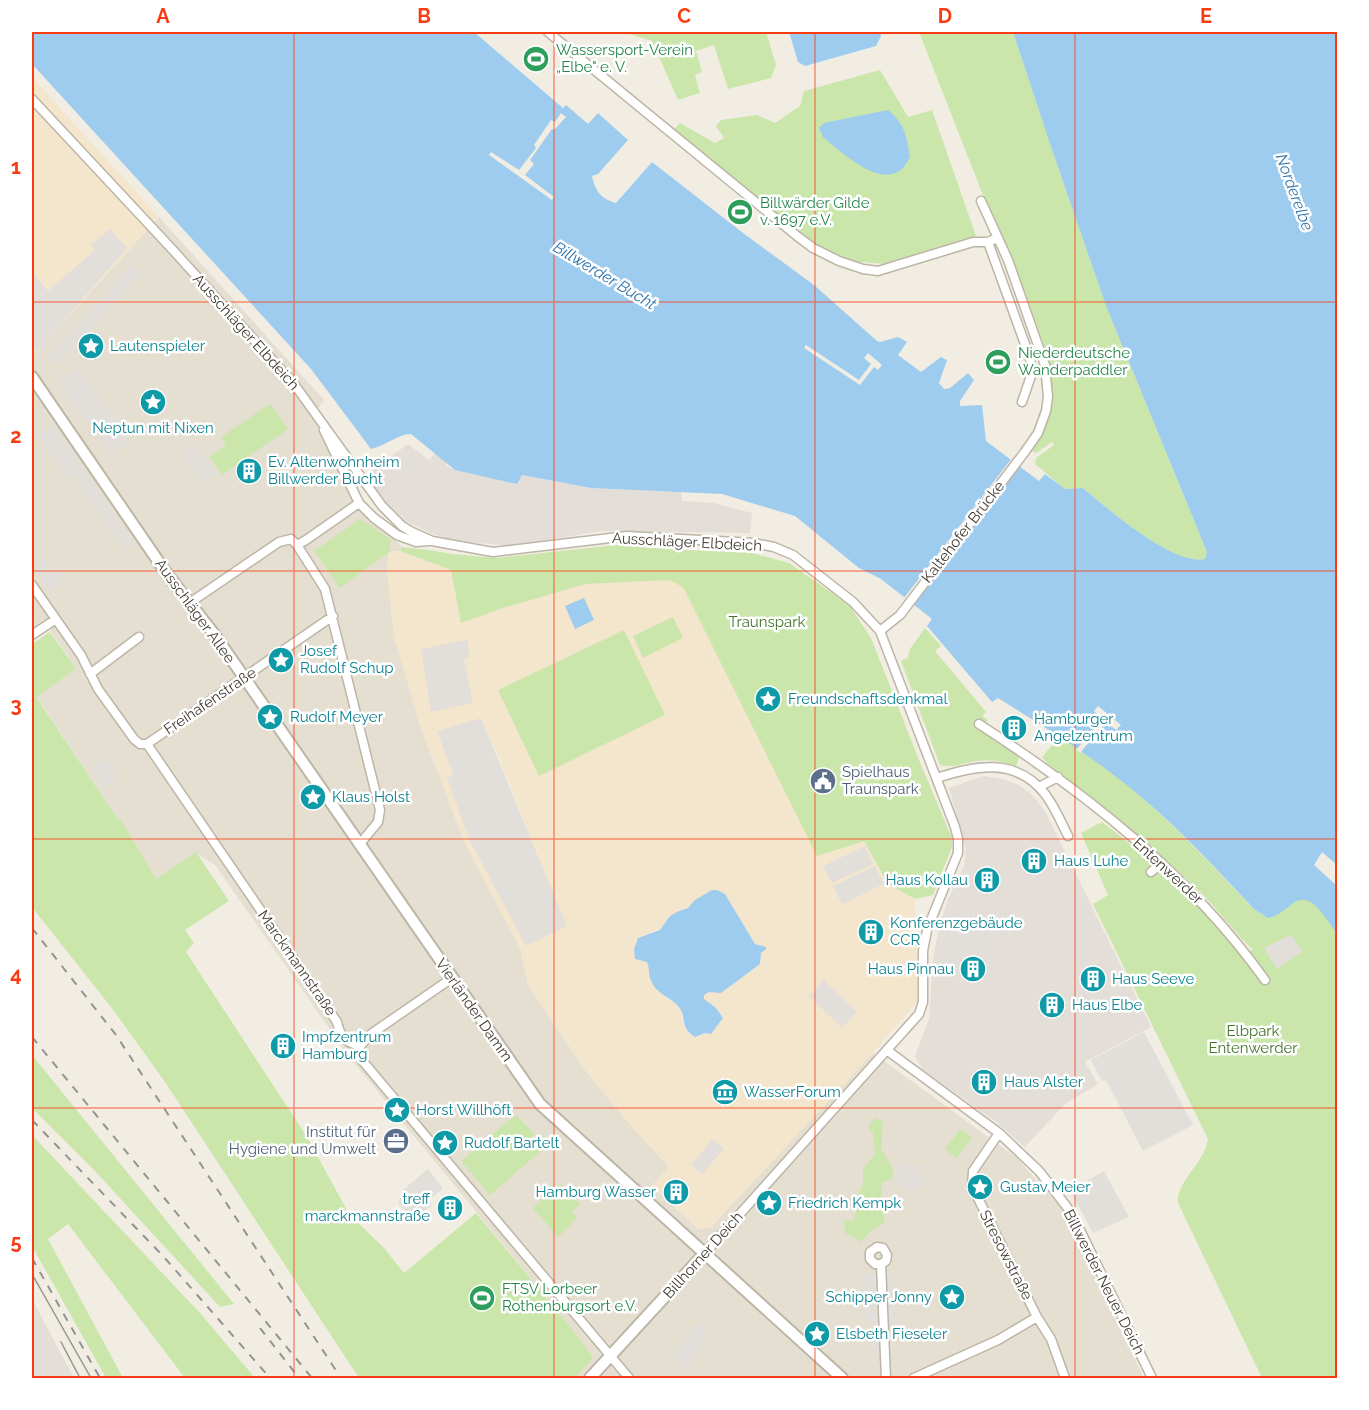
<svg xmlns="http://www.w3.org/2000/svg" width="1369" height="1410" font-family="Raleway,sans-serif">
<style>
.residential{fill:#e5dfd1}
.commercial{fill:#f4e5cd;fill-rule:evenodd}
.industrial{fill:#e3ded8}
.green{fill:#cae6ab}
.parking{fill:#e2dfdb}
.water{fill:#9eccef}
.pier{fill:#f1ede3}
.lines{fill:none;stroke-linecap:round;stroke-linejoin:round}
.minor-casing{stroke:#bdb5a6;stroke-width:11}
.tertiary-casing{stroke:#bdb5a6;stroke-width:14}
.minor{stroke:#fff;stroke-width:8}
.tertiary{stroke:#fff;stroke-width:10}
.tram{stroke:#939393;stroke-width:1.5}
.rail{stroke:#939393;stroke-width:2;stroke-dasharray:8 8;stroke-linecap:butt}
.grid{fill:none;stroke:#f93b12;stroke-width:1.5;stroke-opacity:0.55}
.labels{text-anchor:middle;stroke-width:5;stroke-linejoin:round;paint-order:stroke}
.leisure-label{font-size:15px;fill:#27864d;stroke:#fff;text-anchor:start}
.street-label{font-size:15px;fill:#433d33;stroke:#fff}
.culture-label{font-size:15px;fill:#0d838f;stroke:#fff;text-anchor:start}
.park-label{font-size:15px;fill:#437428;stroke:#fff}
.service-label{font-size:15px;fill:#4e5e75;stroke:#fff;text-anchor:start}
.water-label{font-size:16px;font-style:italic;fill:#2e74ad;stroke:#fff}
.neatline{fill:none;stroke:#f93b12;stroke-width:2}
.grid-label{font-size:20px;text-anchor:middle;font-weight:bold;fill:#f93b12}
</style>
<rect width="100%" height="100%" fill="#f1ede3"/>
<path class="residential" d="M159,217L324,400L313,416L354,500L402,547L400,551L389,552L387,568L394,636L420,725L464,841L520,948L528,985L586,1071L625,1119L669,1167L652,1186L698,1229L711,1227L873,1053L1017,1158L1062,1209L1144,1378H575L592,1358L569,1325L350,1058L215,865L195,853L156,879L121,820L117,818L36,696L76,669L45,623L32,631V356Z"/>
<path class="commercial" d="M32,77L159,217L32,357Z
M400,551L451,570L461,623L500,609L585,584L669,580L683,587L817,855L865,840L888,884L915,899L918,1001L873,1053L711,1227L699,1229L652,1186L669,1167L625,1119L586,1071L528,985L520,948L464,841L420,725L394,636L387,568L389,552ZM481,718L499,758L558,905L448,777L454,774ZM712,890H717L725,894L755,944L766,947V949L761,953L760,964L721,993L709,992L704,995V1000L716,1008L723,1018L711,1034L705,1033L695,1037L683,1026L681,1009L673,1001L667,999L650,977L649,966L645,961L643,935L660,930L666,921L688,908L692,903Z"/>
<path class="industrial" d="M408,444L429,460L436,452L445,453L446,466L455,470L517,483L522,475L591,488L681,492L682,501L714,503L752,513L750,533L601,531L510,546L456,541L432,534L406,521L387,504L364,476Z
M984,776L1003,779L1019,785L1033,796L1045,811L1151,1027L1085,1062L1098,1084L1065,1104L1025,1147L996,1122L923,1070L915,1056L929,1019L933,958L938,932L948,899L964,866L966,850L949,788Z
M32,1299L42,1318L74,1378H32Z"/>
<path class="green" d="M623,32H766L776,65L771,78L728,89L714,45L696,51L702,72L695,75L700,93L678,100L652,41Z
M919,32H1013L1050,144L1106,306L1207,552L1205,559C1172,566 1108,509 1083,488L1065,489L1035,464L1036,458L1054,445L1052,442L1036,453L1033,452V448L1046,425L1053,397L1048,356L1015,265L990,213Z
M880,70L908,117L932,110L976,236L884,264L851,261L817,248L674,129L680,123L715,143L724,138L716,126L721,120L757,115L775,123L800,106L804,91Z
M270,404L288,429L222,475L209,457L226,445L221,437Z
M360,519L391,539L389,552L340,588L314,551Z
M616,545L664,549L752,553L771,558L789,563L849,605L871,638L919,760L952,838V847L933,895L915,899L888,884L864,841L817,856L683,587L669,580L585,584L500,609L461,623L451,570L400,551L402,547L429,550L452,554L497,558Z
M673,617L683,638L643,658L633,636Z
M925,628L941,646L935,651L986,712L982,716L988,720L986,724L1020,755L1016,766C1004,762 991,759 978,761C965,762 953,769 940,765L901,661L908,658L910,649Z
M624,630L665,715L539,776L498,690Z
M50,632L76,669L36,697L117,818L121,820L156,879L196,852L229,901L185,930L194,943L186,952L307,1137L349,1214L384,1248L404,1273L476,1213L569,1325L593,1358L575,1378H359L165,1082L114,1011L32,907V644Z
M1059,737C1135,781 1194,847 1255,910L1264,916L1296,889L1337,920V1378H1262L1178,1203C1176,1181 1205,1163 1208,1139L1093,904L1108,895L1081,833L1102,822L1164,870L1245,954L1253,949C1246,946 1213,904 1203,895C1155,848 1102,805 1048,764L1042,757Z
M32,1055L234,1304L220,1307L95,1171L32,1108Z
M517,1116L535,1134L533,1137L542,1150L490,1195L461,1161L512,1118Z
M875,1118L883,1122L881,1149L892,1167L893,1176L889,1181L882,1182C880,1196 884,1209 884,1223L873,1229L861,1242L845,1233L844,1221L854,1220L858,1203L855,1201L863,1184V1169L875,1154L873,1133L870,1131L869,1125Z
M960,1129H962L972,1138L957,1158H955L945,1149Z
M32,1135L200,1313L255,1378H185L68,1224L48,1239L123,1378H106L32,1246Z
M560,1184L580,1204L572,1212L577,1218L558,1237L533,1208Z"/>
<path class="parking" d="M110,229L127,248L37,352L32,347V271L48,291L95,250L91,245Z
M133,264L141,273L57,365L47,358Z
M77,367L131,441L111,455L57,382Z
M52,424L134,544L125,551L73,475L67,478L38,435Z
M194,443L216,474L202,483L181,452Z
M42,559L65,574L53,591L50,590L35,569Z
M467,640L470,657L464,659L473,703L431,712L421,649Z
M481,718L567,926L526,946L469,839L447,778L453,774L437,731Z
M107,759L119,779L105,787L91,769Z
M865,846L873,864L832,883L823,866Z
M875,866L884,884L842,904L833,886Z
M970,909L983,925L989,920L998,934L950,969L945,964L942,930Z
M1291,935L1303,951L1277,969L1264,948Z
M824,980L857,1012L842,1028L809,996Z
M1144,1032L1193,1125L1143,1151L1106,1080L1102,1081L1091,1060Z
M713,1139L724,1149L702,1174L691,1165Z
M896,1165H919L925,1186L909,1193L906,1186L900,1188L896,1182Z
M428,1169L443,1188L429,1200L432,1205L423,1212L419,1208L409,1216L398,1203L404,1189Z
M1104,1171L1129,1217L1093,1233L1070,1190Z
M864,1274H878L883,1355H875L873,1320H866Z
M885,1276H894L897,1324L888,1325Z
M699,1322L707,1327L698,1353L688,1371L672,1354Z"/>
<path class="water" d="M32,32H474L563,108L566,105L588,124L598,113L628,140L598,174L592,176C595,191 601,199 616,203L652,162L743,233L814,285L877,341L880,342L898,337L907,342L898,355L921,372L941,357L947,360L939,383L944,389L950,388L968,373L974,380L960,401V406L982,405L986,441L1039,481L1045,474L1065,489L1083,488C1108,509 1173,566 1205,559L1207,552L1106,306L1050,144L1013,32H1337V933C1326,921 1312,888 1292,904C1284,910 1278,916 1268,918L1255,910C1218,871 1182,831 1141,797C1097,759 1047,729 998,698L992,702L927,626L932,619L881,579L859,568L795,516L722,494L591,488L522,475L517,484L455,470L411,434C400,433 385,446 371,449L311,369L32,64Z
M789,32H880L881,36L876,46L805,66L798,62Z
M888,110C904,123 907,136 910,157C908,160 905,166 902,169C880,189 840,151 823,137L819,128L824,123Z
M584,598L594,620L575,629L565,606Z
M712,890H717L725,894L755,944L766,947V949L761,953L760,964L721,993L709,992L704,995V999L716,1008L723,1018L711,1034L705,1033L695,1037C678,1026 688,1017 678,1006C670,997 655,993 651,980C648,975 650,968 647,962L635,959L634,949L638,938L660,930L670,916L679,911L688,908L695,900Z"/>
<path class="pier" d="M561,113L566,117L554,130L552,129L530,160L534,164L525,175L554,197L552,200L489,155L491,152L519,170L536,148L534,145L551,120L555,122Z
M806,345L859,380L871,364L864,358L868,353L882,365L878,370L874,367L860,385L804,348Z
M1012,458L1021,465L913,605L904,598Z
M1098,706L1121,725L1116,730L1106,722L1080,753L1076,750L1103,719L1094,711Z
M1322,852L1337,865V886L1314,865Z"/>
<g class="lines">
<defs>
<path id="minor" d="M548,32L797,236L813,248L839,261L863,269L878,271L973,242H988L997,238
M32,99L171,248L294,384L382,506L402,526L412,532L432,541L493,552L627,536L754,543L774,547L793,555L853,602L880,631L955,827L958,839V853L927,930L923,951V1002L919,1014L705,1253
M988,242L1030,358L1032,373L1022,402
M324,430L359,503L374,518L397,535L416,542L429,541
M297,545L306,540L359,503
M32,585L81,655L98,689L134,739L140,744H147
M191,602L279,542L291,539L297,545L325,589L380,810L378,822L359,845
M880,631L900,615L1024,453L1038,433L1046,411L1048,397L1045,365L1008,260L981,201
M32,635L56,619
M90,674L139,637
M979,724C1087,794 1189,874 1265,980
M147,744L337,1022C340,1036 346,1043 360,1046
M147,744L333,616
M937,778C975,765 1016,757 1045,794C1055,807 1061,822 1068,836
M1039,787L1058,777
M1151,872L1162,863
M360,1046L359,1055L361,1059L629,1378
M360,1046L371,1034L452,978
M888,1051L999,1133L1039,1171L1067,1207L1079,1228L1152,1378
M999,1133L973,1171L972,1186L1037,1317L1051,1339L1065,1378
M881,1264H875L870,1259V1252L877,1247L883,1248L887,1255L886,1261L881,1264L886,1378
M914,1378L998,1340L1037,1317"/>
<path id="tertiary" d="M32,377L167,574L214,634L540,1104L842,1378
M590,1378L705,1253"/>
</defs>
<use href="#minor" class="minor-casing"/>
<use href="#tertiary" class="tertiary-casing"/>
<use href="#minor" class="minor"/>
<use href="#tertiary" class="tertiary"/>
<path class="tram" d="M32,1274L91,1378
M61,1342L80,1378"/>
<path class="rail" d="M32,928L116,1035L341,1378
M32,1037L312,1378
M32,1120L163,1256L270,1378
M32,1258L100,1378
M260,1328L299,1378"/>
</g>
<path class="grid" d="M294,32V1378M554,32V1378M815,32V1378M1075,32V1378M32,302H1338M32,571H1338M32,839H1338M32,1108H1338"/>
<defs>
<symbol id="stadium-disc" viewBox="-11 -11 22 22"><circle r="9.5" fill="#2e9e5b" stroke="#fff"/><path d="M0-5a6.5 5 0 1 0 0 10a6.5 5 0 1 0 0-10ZM-3.5-1.8h7v3.6h-7Z" fill="#fff"/></symbol>
<symbol id="sight-disc" viewBox="-11 -11 22 22"><circle r="9.5" fill="#0f9aa8" stroke="#fff"/><path d="M0-6L1.8-2.2L6-1.7L2.9 1.2L3.7 5.4L0 3.3L-3.7 5.4L-2.9 1.2L-6-1.7L-1.8-2.2Z" fill="#fff"/></symbol>
<symbol id="building-disc" viewBox="-11 -11 22 22"><circle r="9.5" fill="#0f9aa8" stroke="#fff"/><path d="M-4-6H4V6H1V3H-1V6H-4ZM-2.5-4.3h1.7v1.8h-1.7ZM.8-4.3h1.7v1.8H.8ZM-2.5-1h1.7V.8h-1.7ZM.8-1h1.7V.8H.8Z" fill="#fff"/></symbol>
<symbol id="civic-disc" viewBox="-11 -11 22 22"><circle r="9.5" fill="#5c6f8a" stroke="#fff"/><path d="M-.6-6.5H3V-4.5H.6V-3L4-1V1h2V6H-6V1h2V-1L-.6-3ZM-1.2 2.5V6h2.4V2.5Z" fill="#fff"/></symbol>
<symbol id="museum-disc" viewBox="-11 -11 22 22"><circle r="9.5" fill="#0f9aa8" stroke="#fff"/><path d="M0-6L6-3V-2H-6V-3ZM-5-1h2V3h-2ZM-1-1h2V3h-2ZM3-1h2V3H3ZM-6 4H6V6H-6Z" fill="#fff"/></symbol>
<symbol id="office-disc" viewBox="-11 -11 22 22"><circle r="9.5" fill="#5c6f8a" stroke="#fff"/><path d="M-6-3h4V-5.5h4V-3h4V5H-6ZM-1-4.5V-3h2v-1.5ZM-6 0V1H6V0Z" fill="#fff"/></symbol>
</defs>
<g fill-rule="evenodd">
<use href="#stadium-disc" x="521" y="44" width="30" height="30"/>
<use href="#stadium-disc" x="725" y="197" width="30" height="30"/>
<use href="#sight-disc" x="76" y="331" width="30" height="30"/>
<use href="#stadium-disc" x="983" y="347" width="30" height="30"/>
<use href="#sight-disc" x="138" y="387" width="30" height="30"/>
<use href="#building-disc" x="234" y="456" width="30" height="30"/>
<use href="#sight-disc" x="266" y="645" width="30" height="30"/>
<use href="#sight-disc" x="753" y="684" width="30" height="30"/>
<use href="#sight-disc" x="255" y="702" width="30" height="30"/>
<use href="#building-disc" x="999" y="713" width="30" height="30"/>
<use href="#civic-disc" x="808" y="766" width="30" height="30"/>
<use href="#sight-disc" x="298" y="782" width="30" height="30"/>
<use href="#building-disc" x="1019" y="846" width="30" height="30"/>
<use href="#building-disc" x="972" y="865" width="30" height="30"/>
<use href="#building-disc" x="856" y="917" width="30" height="30"/>
<use href="#building-disc" x="958" y="954" width="30" height="30"/>
<use href="#building-disc" x="1078" y="964" width="30" height="30"/>
<use href="#building-disc" x="1037" y="990" width="30" height="30"/>
<use href="#building-disc" x="268" y="1031" width="30" height="30"/>
<use href="#building-disc" x="969" y="1067" width="30" height="30"/>
<use href="#museum-disc" x="710" y="1077" width="30" height="30"/>
<use href="#sight-disc" x="382" y="1095" width="30" height="30"/>
<use href="#office-disc" x="381" y="1126" width="30" height="30"/>
<use href="#sight-disc" x="430" y="1128" width="30" height="30"/>
<use href="#sight-disc" x="965" y="1172" width="30" height="30"/>
<use href="#building-disc" x="661" y="1177" width="30" height="30"/>
<use href="#sight-disc" x="754" y="1188" width="30" height="30"/>
<use href="#building-disc" x="435" y="1193" width="30" height="30"/>
<use href="#sight-disc" x="937" y="1282" width="30" height="30"/>
<use href="#stadium-disc" x="467" y="1283" width="30" height="30"/>
<use href="#sight-disc" x="802" y="1319" width="30" height="30"/>
</g>
<g class="labels">
<g class="leisure-label">
<text x="556" y="55">Wassersport-Verein<tspan x="556" dy="17">„Elbe" e. V.</tspan></text>
<text x="760" y="208">Billwärder Gilde<tspan x="760" dy="17">v. 1697 e.V.</tspan></text>
<text x="1018" y="358">Niederdeutsche<tspan x="1018" dy="17">Wanderpaddler</tspan></text>
<text x="502" y="1294">FTSV Lorbeer<tspan x="502" dy="17">Rothenburgsort e.V.</tspan></text>
</g>
<g class="street-label">
<text transform="translate(246 332) rotate(48)" y="5">Ausschläger Elbdeich</text>
<text transform="translate(963 532) rotate(-52)" y="5">Kaltehofer Brücke</text>
<text transform="translate(687 542) rotate(3)" y="5">Ausschläger Elbdeich</text>
<text transform="translate(195 611) rotate(54)" y="5">Ausschläger Allee</text>
<text transform="translate(210 701) rotate(-34)" y="5">Freihafenstraße</text>
<text transform="translate(1168 871) rotate(43)" y="5">Entenwerder</text>
<text transform="translate(297 963) rotate(55)" y="5">Marckmannstraße</text>
<text transform="translate(474 1010) rotate(55)" y="5">Vierländer Damm</text>
<text transform="translate(703 1255) rotate(-48)" y="5">Billhorner Deich</text>
<text transform="translate(1006 1255) rotate(63)" y="5">Stresowstraße</text>
<text transform="translate(1104 1282) rotate(63)" y="5">Billwerder Neuer Deich</text>
</g>
<g class="culture-label">
<text x="110" y="351">Lautenspieler</text>
<text x="153" y="433" text-anchor="middle">Neptun mit Nixen</text>
<text x="268" y="467">Ev. Altenwohnheim<tspan x="268" dy="17">Billwerder Bucht</tspan></text>
<text x="300" y="656">Josef<tspan x="300" dy="17">Rudolf Schup</tspan></text>
<text x="788" y="704">Freundschaftsdenkmal</text>
<text x="290" y="722">Rudolf Meyer</text>
<text x="1034" y="724">Hamburger<tspan x="1034" dy="17">Angelzentrum</tspan></text>
<text x="332" y="802">Klaus Holst</text>
<text x="1054" y="866">Haus Luhe</text>
<text x="968" y="885" text-anchor="end">Haus Kollau</text>
<text x="890" y="928">Konferenzgebäude<tspan x="890" dy="17">CCR</tspan></text>
<text x="954" y="974" text-anchor="end">Haus Pinnau</text>
<text x="1112" y="984">Haus Seeve</text>
<text x="1072" y="1010">Haus Elbe</text>
<text x="302" y="1042">Impfzentrum<tspan x="302" dy="17">Hamburg</tspan></text>
<text x="1004" y="1087">Haus Alster</text>
<text x="744" y="1097">WasserForum</text>
<text x="416" y="1115">Horst Willhöft</text>
<text x="464" y="1148">Rudolf Bartelt</text>
<text x="1000" y="1192">Gustav Meier</text>
<text x="656" y="1197" text-anchor="end">Hamburg Wasser</text>
<text x="430" y="1204" text-anchor="end">treff<tspan x="430" dy="17">marckmannstraße</tspan></text>
<text x="788" y="1208">Friedrich Kempk</text>
<text x="932" y="1302" text-anchor="end">Schipper Jonny</text>
<text x="836" y="1339">Elsbeth Fieseler</text>
</g>
<g class="park-label">
<text x="767" y="627">Traunspark</text>
<text x="1253" y="1036">Elbpark<tspan x="1253" dy="17">Entenwerder</tspan></text>
</g>
<g class="service-label">
<text x="842" y="777">Spielhaus<tspan x="842" dy="17">Traunspark</tspan></text>
<text x="376" y="1137" text-anchor="end">Institut für<tspan x="376" dy="17">Hygiene und Umwelt</tspan></text>
</g>
<g class="water-label">
<text transform="translate(1295 192) rotate(70)" y="6">Norderelbe</text>
<text transform="translate(605 275) rotate(31)" y="6">Billwerder Bucht</text>
</g>
</g>
<rect width="1369" height="1410" fill="none" stroke="#ffffff" stroke-width="66"/>
<rect x="33" y="33" width="1303" height="1344" class="neatline"/>
<g class="grid-label">
<text x="163" y="23">A</text>
<text x="424" y="23">B</text>
<text x="684" y="23">C</text>
<text x="945" y="23">D</text>
<text x="1206" y="23">E</text>
<text x="16" y="174">1</text>
<text x="16" y="443">2</text>
<text x="16" y="712">3</text>
<text x="16" y="981">4</text>
<text x="16" y="1249">5</text>
</g>
</svg>
